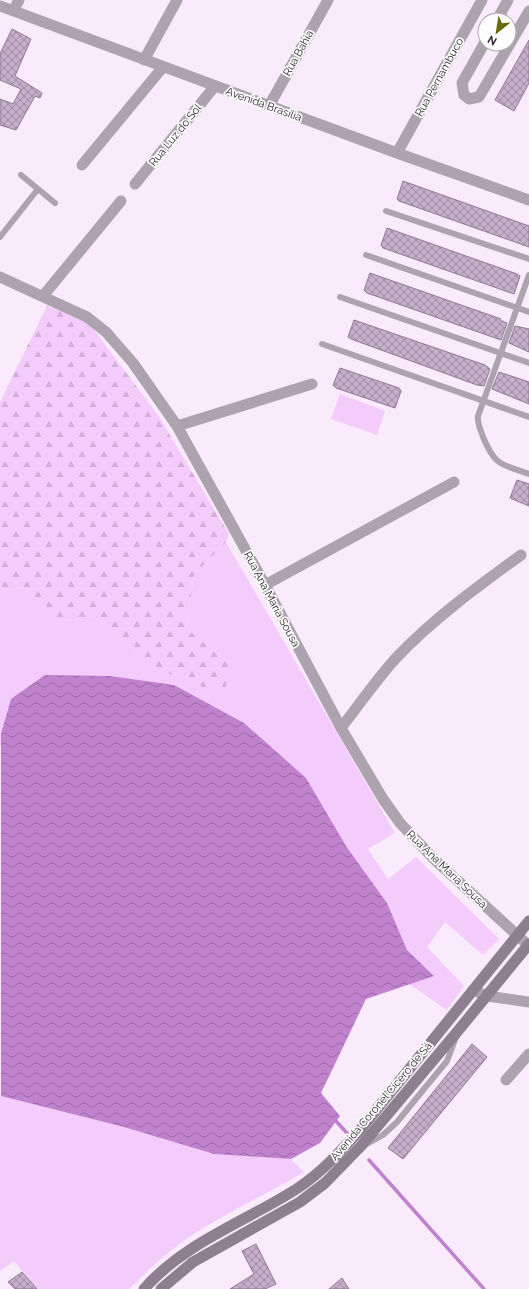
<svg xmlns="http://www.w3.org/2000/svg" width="529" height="1289" font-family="Raleway,sans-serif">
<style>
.green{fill:#f3ccfb}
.forest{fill:url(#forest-firs)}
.water{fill:url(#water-waves)}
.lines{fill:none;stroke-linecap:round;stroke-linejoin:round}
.stream{stroke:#c081cd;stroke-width:3.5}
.building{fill:url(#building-cross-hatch);stroke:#8e7892}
.service{stroke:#ada3af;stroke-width:6}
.minor{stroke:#ada3af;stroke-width:11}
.secondary{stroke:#8d7e90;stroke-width:11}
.labels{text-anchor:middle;stroke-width:3.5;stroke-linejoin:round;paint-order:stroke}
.street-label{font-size:11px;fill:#2f2630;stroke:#fdfdfd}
</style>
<defs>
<pattern id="forest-firs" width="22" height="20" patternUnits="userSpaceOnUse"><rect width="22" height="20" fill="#f3ccfb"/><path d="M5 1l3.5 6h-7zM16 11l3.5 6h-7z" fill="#d1afd7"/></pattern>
<pattern id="water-waves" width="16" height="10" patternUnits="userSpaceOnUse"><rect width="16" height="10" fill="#c081cd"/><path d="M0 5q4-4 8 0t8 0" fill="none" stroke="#9c69a7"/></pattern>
<pattern id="building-cross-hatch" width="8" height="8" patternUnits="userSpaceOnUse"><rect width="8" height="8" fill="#c4aec9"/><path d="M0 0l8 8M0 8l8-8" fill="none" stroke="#a08da4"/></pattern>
</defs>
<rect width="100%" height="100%" fill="#f9ebfc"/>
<path class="green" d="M340,394L385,411L377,435L331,419Z
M226,542L395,833L368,849L388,879L416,857L499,939L483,955L445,922L427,947L464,986L447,1010L409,984L434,976L407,950L387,903L346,846L0,745V592L23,587L60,621L94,616L155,668L232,666L186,628L194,575Z
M0,1093L1,1096L124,1127L214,1154L291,1159L304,1172C271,1191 237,1208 205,1227C176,1244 152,1266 129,1289H37L14,1261L0,1271Z"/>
<path class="forest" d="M47,306L85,318L158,415L229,534L226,542L194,575L186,628L232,666L223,695L155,668L94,616L60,621L23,587L0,592V402Z"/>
<path class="water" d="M45,675L110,676L174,685L244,723L306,778L346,846L387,903L407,950L434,976L366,999L321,1093L340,1116L320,1143L291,1159L214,1154L124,1127L1,1096V734L11,699Z"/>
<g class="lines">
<path class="stream" d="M334,1119L347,1133
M369,1160L484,1289"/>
</g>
<path class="building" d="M12,29L31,39L15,76L42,93L40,98L35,96L16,130L0,125V99L13,104L21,89L0,80V54Z
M529,40V83L514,111L495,100Z
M403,181L529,226V247L399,201L397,199Z
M387,228L517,274L520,276L514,294L383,248L381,245Z
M370,273L501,319L500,320L507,323L501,340L367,293L364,290Z
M354,320L485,365L490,369L484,386L477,385L351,339L348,337Z
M515,326L529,329V352L509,343Z
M340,368L399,388L401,391L395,408L336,388L333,385Z
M499,372L529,382V404L492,389Z
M517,480L529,484V506L510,498Z
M472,1044L487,1057L403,1159L388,1148Z
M256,1244L276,1284L265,1289H230L254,1274L242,1251Z
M22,1272L37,1289H15L8,1282Z
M342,1278L349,1289H329Z"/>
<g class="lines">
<path class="service" d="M21,175L55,203
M386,211L529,259
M0,237L38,189
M366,255L529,312
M529,275L478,416C477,424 481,430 483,437C495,466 501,464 529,474
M340,297L529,363
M322,344L529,417
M365,1145L383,1135L397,1122L447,1061L456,1037"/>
<path class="minor" d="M0,6L397,153L529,200
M13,11L19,0
M497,20L508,0
M485,42L462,83L464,95L469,99L479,97L529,11
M144,60L177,0
M269,106L328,0
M397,153L482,0
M82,165L163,67
M135,184L215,86
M0,277L87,317L106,332L133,363L177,426L265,585L341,728L383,799L400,823L435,860L528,945
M43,296L121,201
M177,426L312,384
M265,585L454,482
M341,728C359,705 376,680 396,658C433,619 477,587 521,555
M473,990L487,996L529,1002
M506,1080L529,1054"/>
<path class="secondary" d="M144,1289C185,1242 247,1221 298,1188C322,1172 341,1151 360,1130L529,921
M161,1289L193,1262L300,1202L325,1183L361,1146L457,1032L529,944"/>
</g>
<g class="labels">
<g class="street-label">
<text transform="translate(298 53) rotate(-61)" y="4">Rua Bahia</text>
<text transform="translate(439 77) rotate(-61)" y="4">Rua Pernambuco</text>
<text transform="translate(264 104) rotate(20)" y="4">Avenida Brasília</text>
<text transform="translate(175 135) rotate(-51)" y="4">Rua Luz do Sol</text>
<text transform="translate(272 599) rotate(62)" y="4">Rua Ana Maria Sousa</text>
<text transform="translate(447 869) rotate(44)" y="4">Rua Ana Maria Sousa</text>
<text transform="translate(381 1101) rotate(-50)" y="4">Avenida Coronel Cícero de Sá</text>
</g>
</g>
<g transform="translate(497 32) rotate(210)"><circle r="19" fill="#fdfdfd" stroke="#aba7ab"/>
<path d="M0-3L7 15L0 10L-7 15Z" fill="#676906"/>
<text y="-6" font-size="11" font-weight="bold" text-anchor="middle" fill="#2f2630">N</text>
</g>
</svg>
